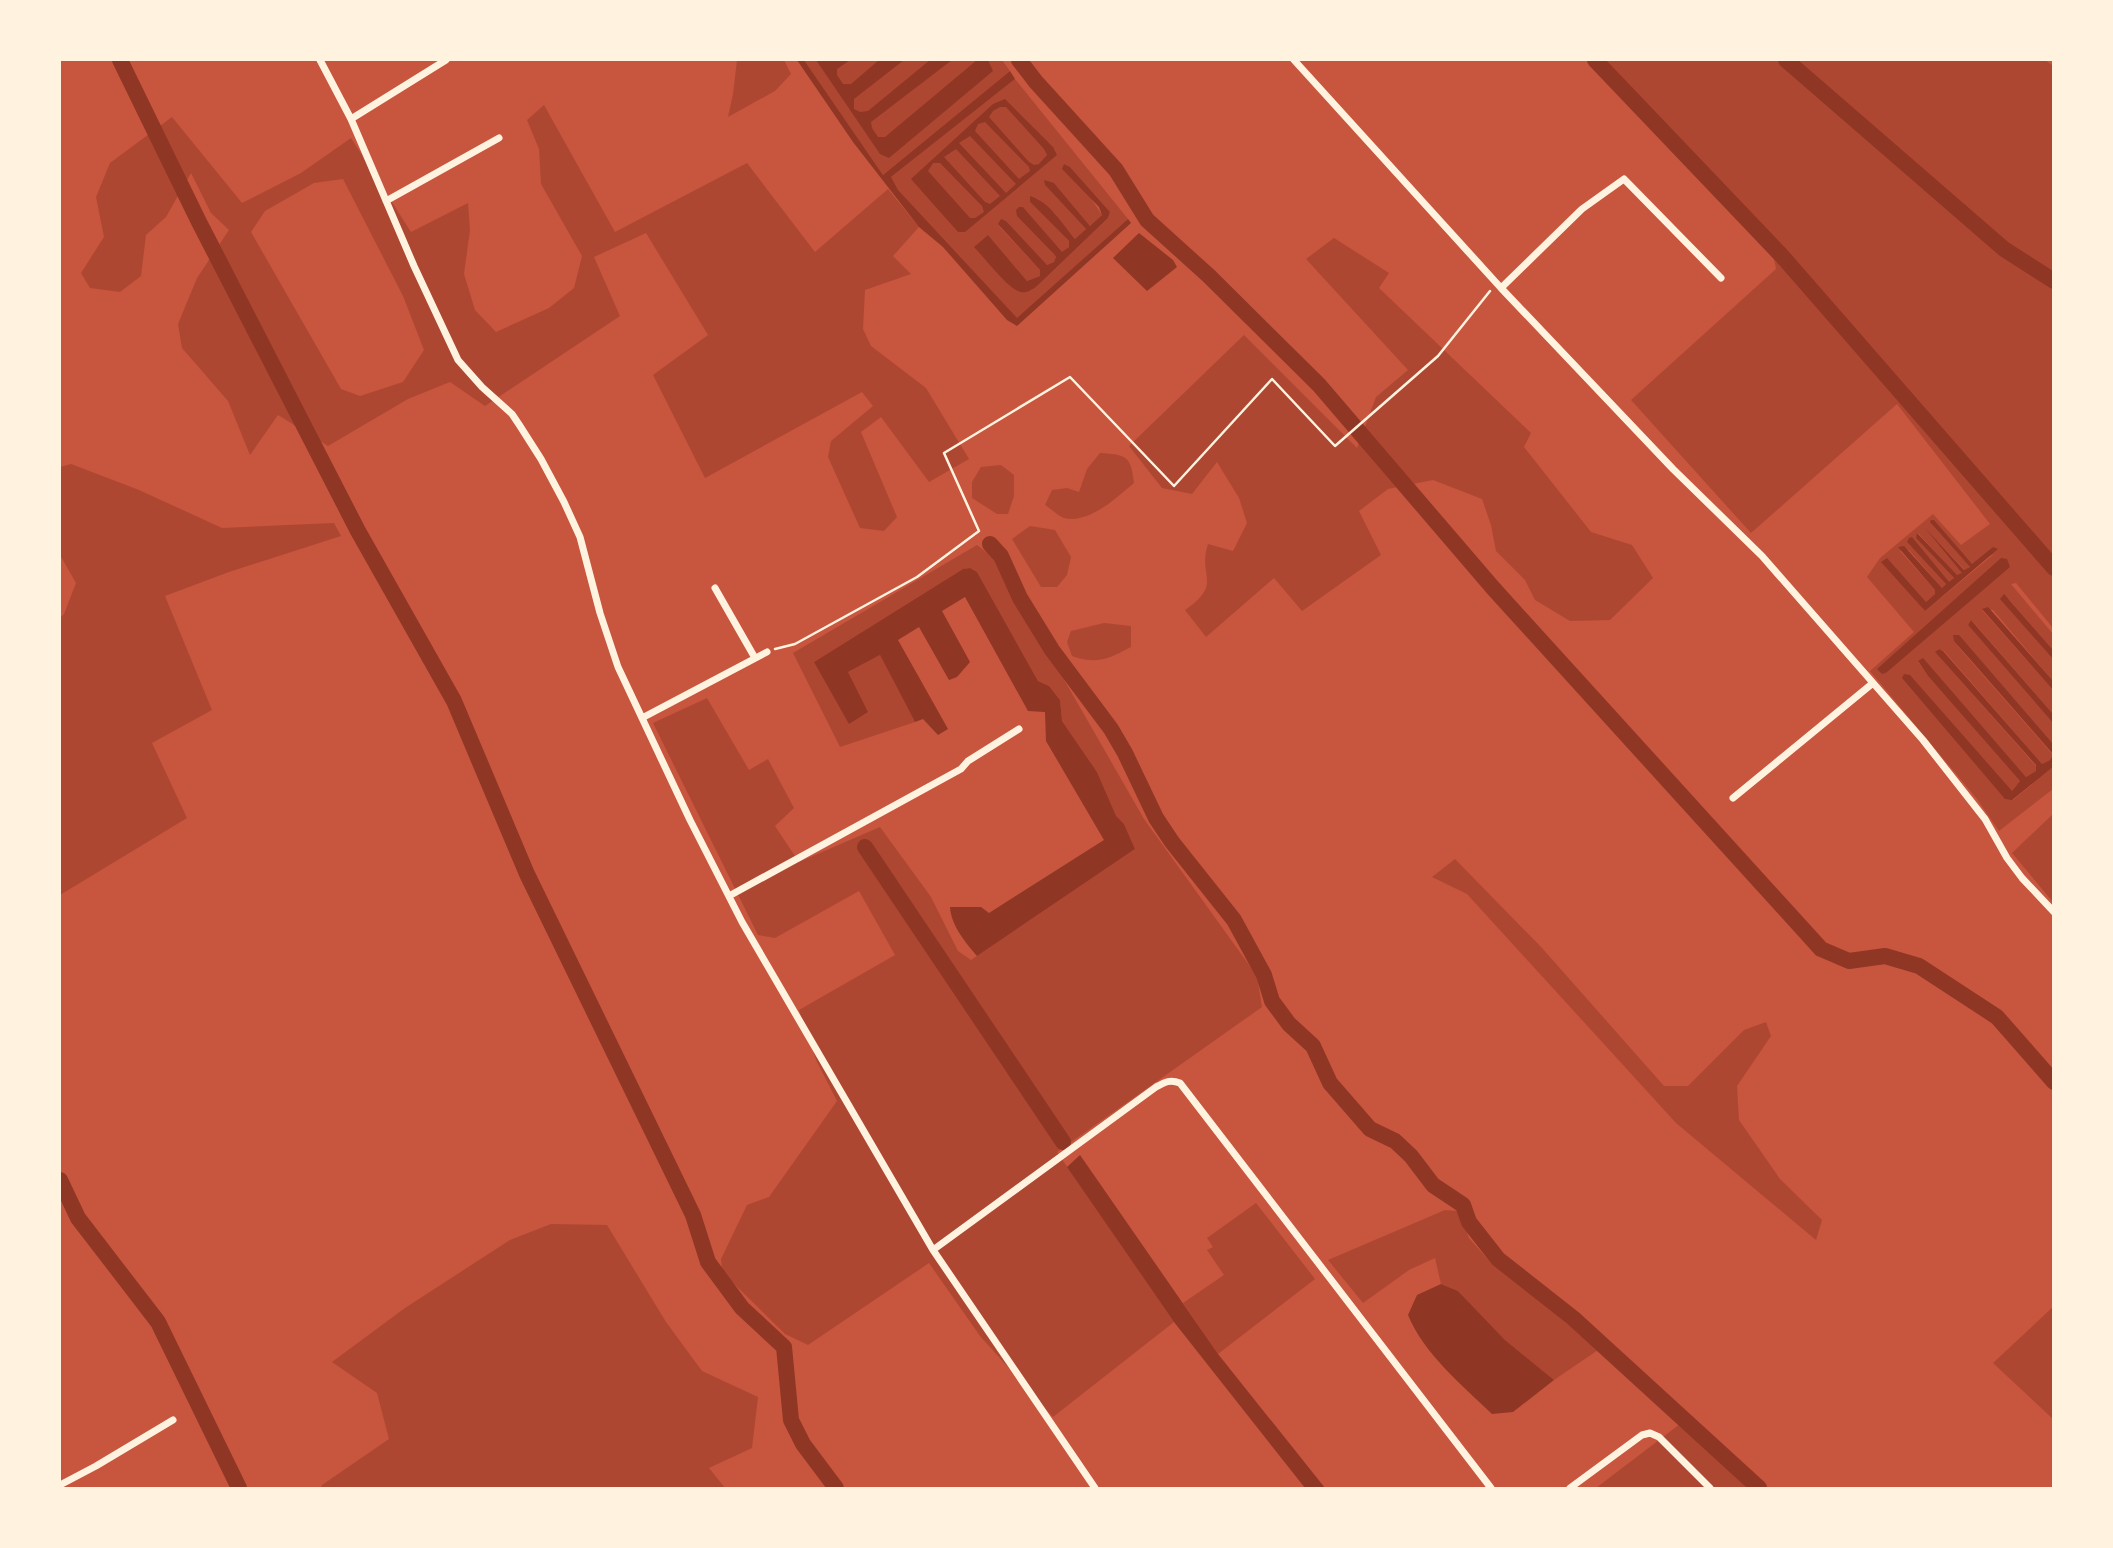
<svg xmlns="http://www.w3.org/2000/svg" width="2113" height="1548" font-family="Arial,sans-serif">
<style>
.green{fill:#ae4732;fill-rule:evenodd}
.water{fill:#8f3625;fill-rule:evenodd}
.lines{fill:none;stroke-linecap:round;stroke-linejoin:round}
.canal{stroke:#8f3625;stroke-width:16}
.path{stroke:#fff3e0;stroke-width:2.5}
.minor{stroke:#fff3e0;stroke-width:7}
</style>
<rect width="100%" height="100%" fill="#c8553d"/>
<path class="green" d="M737,60H784L791,74L775,91L728,117L733,94Z
M804,60H1002L1010,71L883,175Z
M1586,60H2045L2053,66V628L2016,583L2011,584L2053,634V650L2008,598L2001,599L2053,659V681L1993,610H1982L2053,690V714L1976,625L1971,620L1968,625L2053,723V744L1954,642L2053,755L2050,760L2042,764L1944,651L1938,649L1936,653L2036,766V771L2026,777L1923,659L1918,662L1928,676L2020,781L2011,792L1910,675L2013,800L2053,767V789L1999,831L1977,799L1870,671L1914,632L1867,577L1880,558L1933,514L1961,545L1990,524L1897,404L1751,533L1631,400L1776,269L1774,259ZM1931,523L1972,564L1994,554L1925,611L1882,562L1887,559L1922,600L1926,602L1935,594V590L1900,551L1909,550L1942,588L1946,584L1907,542L1912,538L1949,583L1954,578L1916,538L1918,533L1957,576L1963,573L1936,540L1965,570L1970,567ZM2001,559L2009,567L1886,673L1882,674L1878,669Z
M1015,79L1128,219L1017,319L897,190L891,177ZM1070,167L1110,212L1108,218L1036,287C1031,290 1026,294 1020,292C1007,288 985,257 975,247L988,235L1027,281L1040,276V270L998,225L1047,265L1054,262L1056,257L1054,254L1023,207L1062,253L1069,247V241L1030,202L1037,198L1055,214L1075,239L1086,229L1045,185L1054,183L1090,226L1102,215Z
M544,105L615,232L747,163L815,252L888,189L919,227L893,256L911,274L865,290L863,329L871,346L926,388L969,459L929,482L881,417L861,432L897,517L884,531L860,528L828,457L831,441L873,406L862,392L705,478L653,375L708,335L646,233L594,257L620,316L485,406L450,382L408,399L328,446L278,415L250,455L228,401L182,348L178,324L197,278L229,230L211,213L191,173L166,217L146,235L141,276L120,292L90,288L81,273L104,237L96,197L110,163L172,117L242,203L301,173L351,138L411,232L468,203L470,230L464,274L475,310L496,332L549,308L574,288L582,256L541,184L539,149L527,120ZM343,179L403,296L424,350L403,382L360,396L341,389L251,232L265,211L314,183Z
M1334,238L1389,273L1379,288L1531,433L1524,447L1591,532L1632,545L1653,578L1610,620L1570,621L1535,600L1525,580L1496,551L1491,525L1482,499L1433,480L1388,489L1359,511L1381,555L1302,611L1274,578L1206,637L1185,610C1224,583 1197,577 1208,544L1233,551L1247,523L1239,498L1217,462L1192,494L1162,488L1129,446L1244,335L1357,448L1376,397L1408,370L1306,259Z
M1100,453C1126,455 1131,455 1134,483C1116,498 1089,524 1064,518C1058,516 1050,508 1045,505L1052,490L1067,488L1079,492L1087,469Z
M71,464L139,490L222,528L334,523L341,536L229,572L165,596L212,710L152,743L187,818L60,895V618L64,614L76,583L60,555V467Z
M1001,465L1014,475V496L1008,514H997L972,498V482L981,467Z
M1030,526L1055,530L1071,557L1067,575L1057,587H1041L1012,539Z
M977,545L995,559L1144,819L1257,976L1262,1007L1057,1152L1174,1322L1053,1417L980,1336L929,1263L808,1345L785,1334L722,1272L721,1259L747,1205L769,1197L837,1101L817,1062L799,1010L895,955L859,891L775,938L758,935L653,723L707,698L749,770L768,759L794,808L775,826L799,862L880,827L931,897L958,951L971,960L1135,849L1124,824L1116,817L1097,772L1062,721L1060,700L1049,686L1038,681L977,572L970,568L963,569L814,662L848,672L880,655L915,722L840,747L793,653Z
M1104,623L1131,626V647C1108,659 1097,665 1072,656L1067,642L1071,631Z
M2053,814V902L2012,853Z
M1455,859L1542,948L1664,1086H1688L1744,1030L1766,1022L1771,1036L1737,1086L1739,1120L1780,1179L1822,1220L1816,1240L1676,1123L1467,894L1432,877Z
M1256,1203L1315,1279L1218,1354L1183,1303L1224,1275L1207,1250L1213,1247L1207,1238Z
M1445,1210L1459,1211L1469,1238L1491,1263L1549,1306L1598,1350L1554,1380L1505,1340L1458,1291L1441,1284L1435,1258L1409,1270L1363,1303L1328,1260Z
M551,1224L607,1225L666,1322L702,1371L758,1397L752,1448L709,1468L725,1488H321L322,1485L389,1439L377,1393L332,1362L405,1308L510,1240Z
M2053,1307V1419L1993,1363Z
M1680,1424L1751,1488H1596Z"/>
<path class="water" d="M797,60H804L883,175L1010,71L1015,79L891,177L898,190L1017,318L1128,219L1131,223L1017,326L1007,320L943,247L919,227L853,142Z
M816,60H850L837,69V75L843,84H851L879,60H904L854,99V109L860,112L868,111L930,60H952L871,122L872,128L878,137H885L977,60H988L993,71L889,158L880,154Z
M1005,99L1053,147L1057,155L965,232H958L911,179L993,104ZM1000,107H1006L1044,149L1047,155L1039,164L1034,165L1029,162L989,117L993,111ZM985,122L1029,167L1030,171L1019,179L975,131L978,124ZM970,136L1016,184L1006,193L959,143ZM956,149L1000,196L990,204L985,202L944,157ZM933,163H940L982,206L984,212L975,218H970L928,171Z
M1064,164L1070,167L1110,212L1108,218L1036,287C1031,290 1026,294 1020,292C1007,288 985,258 974,247L988,235L1027,281L1040,276V270L998,224L1001,219L1006,221L1047,265L1054,262L1056,257L1054,254L1017,216L1016,210L1019,207H1023L1062,252L1069,247V241L1030,202V196C1049,201 1063,225 1075,239L1086,229L1045,185L1044,180L1054,183L1090,226L1102,215L1099,207L1062,169Z
M1139,233L1173,260L1177,267L1147,291L1113,258Z
M1931,520H1934L1972,564L1993,547L1998,549L1925,611L1881,562L1887,558L1926,602L1935,594V590L1898,547L1904,546L1942,588L1946,584L1907,542L1909,538L1912,537L1949,582L1954,578L1916,538L1917,533L1957,575L1962,573L1925,528L1964,570L1970,567L1930,522Z
M2001,558L2007,559L2010,567L1886,673L1882,674L1877,669Z
M970,568L977,572L1038,681L1049,686L1060,700L1062,721L1097,772L1116,816L1124,824L1135,849L977,956C965,942 951,925 950,907H981L989,913L1104,840L1046,741L1045,712L1028,711L965,597L942,611L970,662L957,677L949,680L919,627L898,640L948,729L938,735L923,719L915,722L880,655L848,672L868,712L849,724L814,662L963,569Z
M2004,594L2053,650V659L2000,599Z
M1988,607L2053,681V690L1982,609Z
M1971,620L2053,714V723L1968,625Z
M1953,635H1959L2053,744V754L1954,641Z
M1939,649L1943,651L2042,764L2050,760L2053,755V767L2012,800L2005,799L1902,678L1904,674L1910,675L2012,791L2020,781L1928,676L1918,661L1923,658L2026,777L2036,771V765L1935,652Z
M1080,1155L1218,1354L1325,1488H1305L1174,1322L1067,1167Z
M1441,1284L1458,1291L1505,1340L1554,1380L1513,1412L1492,1414C1462,1385 1424,1354 1408,1315L1417,1295Z"/>
<g class="lines">
<path class="canal" d="M120,60L198,220L358,531L454,701L527,874L693,1215L708,1262L742,1308L784,1347L791,1420L803,1444L836,1488
M1019,60L1036,82L1116,170L1147,220L1209,276L1319,385L1493,588L1821,949L1849,961L1885,956L1919,966L1997,1017L2054,1082
M1595,60L1782,256L2054,568
M1786,60L2004,249L2054,281
M990,544L1001,556L1020,598L1052,650L1111,729L1125,753L1156,818L1172,842L1234,920L1264,975L1272,1001L1289,1024L1313,1046L1330,1083L1370,1129L1395,1141L1411,1156L1433,1185L1463,1205L1469,1222L1498,1259L1573,1318L1759,1488
M865,847L1063,1142
M60,1180L78,1218L158,1322L239,1488"/>
<path class="path" d="M775,649L795,644L917,577L979,531L944,453L1070,377L1174,486L1272,379L1335,446L1438,356L1490,291"/>
<path class="minor" d="M320,60L351,119L414,266L458,360L482,387L512,414L520,426L541,459L564,502L580,537L600,613L618,667L690,820L742,922L933,1250L1095,1488
M1294,60L1501,288L1673,469L1762,556L1923,740L1985,819L2007,858L2022,878L2054,912
M351,119L446,60
M386,201L499,138
M1501,288L1582,209L1624,179L1721,278
M715,588L755,658
M642,718L767,652
M1733,798L1873,683
M729,896L961,769L968,761L1019,729
M933,1250L1156,1087C1165,1082 1170,1079 1180,1083L1491,1488
M60,1485L96,1466L173,1420
M1570,1488L1642,1435L1650,1433L1659,1437L1710,1488"/>
</g>
<rect width="2113" height="1548" fill="none" stroke="#fff3e0" stroke-width="122"/>
</svg>
